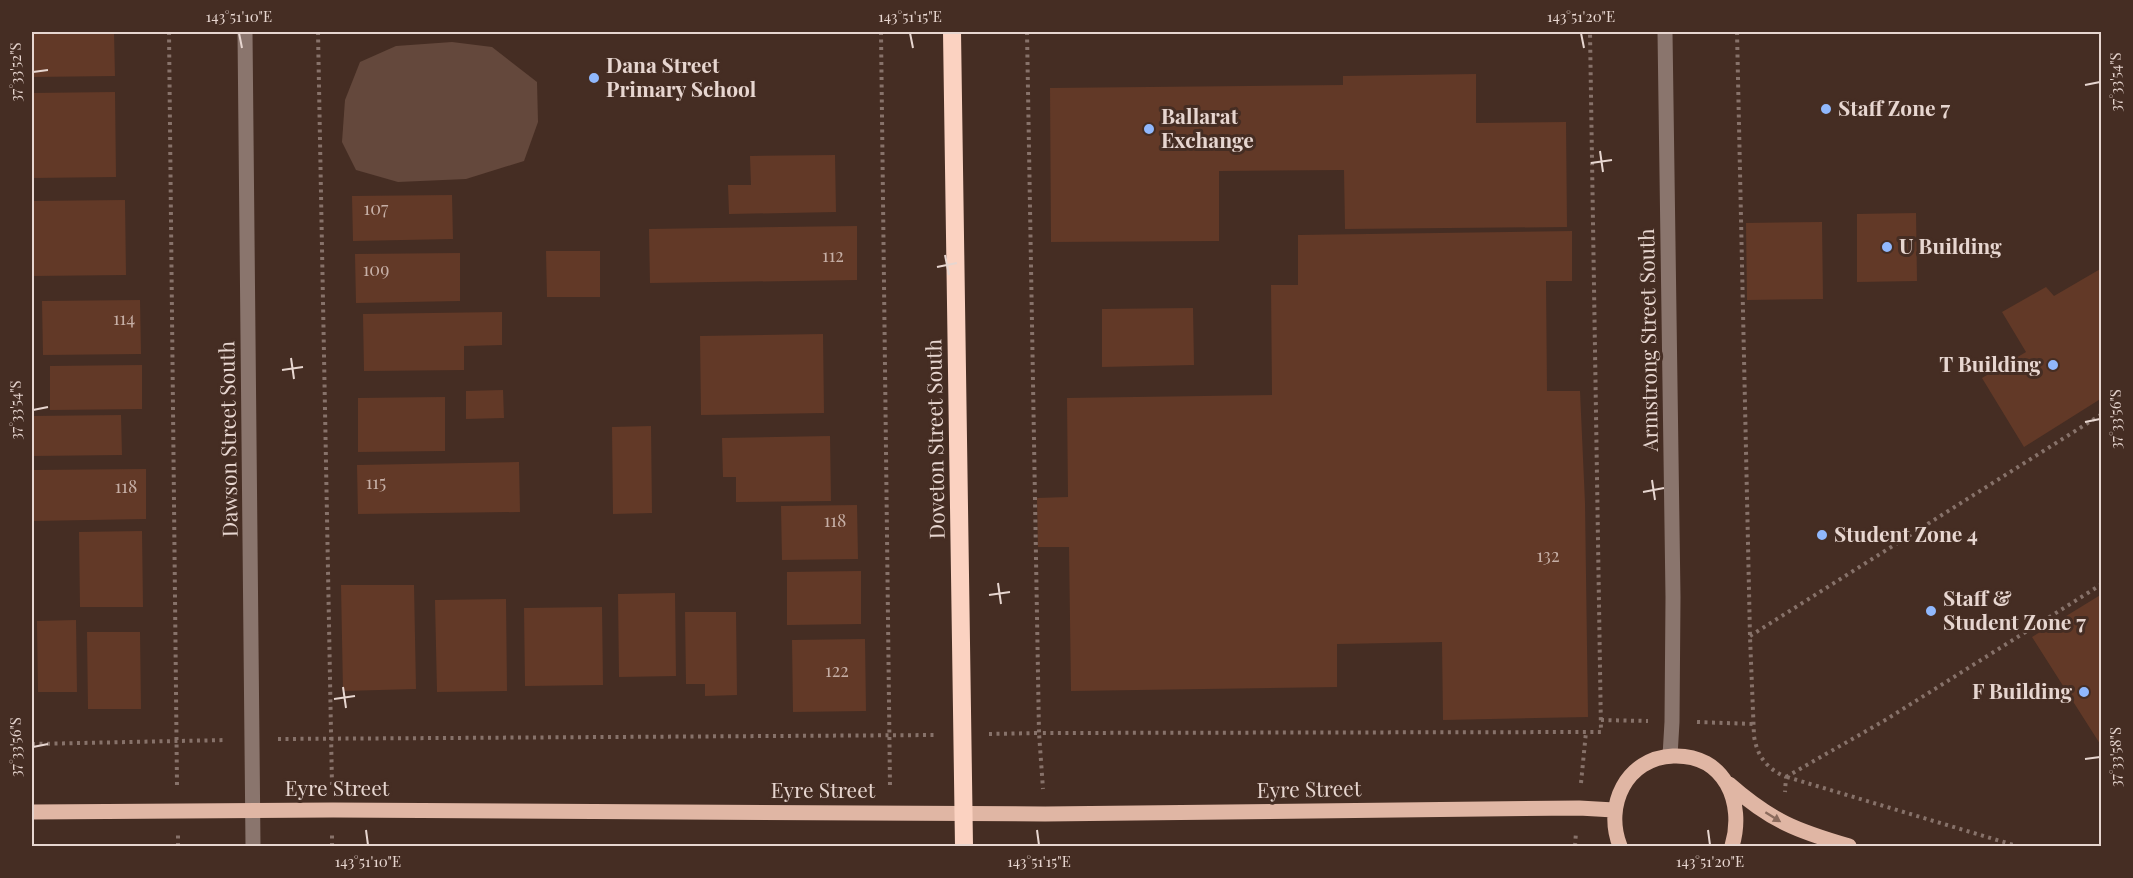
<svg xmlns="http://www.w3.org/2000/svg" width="2133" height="878" font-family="'Playfair Display',serif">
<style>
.green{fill:#64483c}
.building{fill:#623927}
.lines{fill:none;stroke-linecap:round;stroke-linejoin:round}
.path{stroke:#87726a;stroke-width:4;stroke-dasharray:3 4.5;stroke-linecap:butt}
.minor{stroke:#8a756d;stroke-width:15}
.major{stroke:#e0b6a4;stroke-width:15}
.highway{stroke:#fbd2c1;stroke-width:18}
.oneway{fill:#8b6b5d}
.ticks{fill:none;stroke:#e7d6d0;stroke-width:2}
.poi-dot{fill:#90b8fd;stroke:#452d23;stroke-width:2}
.labels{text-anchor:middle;stroke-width:6;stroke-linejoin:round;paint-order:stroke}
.number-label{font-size:18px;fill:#c6afa6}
.poi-label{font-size:21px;font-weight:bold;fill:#e7d6d0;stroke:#452d23;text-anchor:start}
.street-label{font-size:21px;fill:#e7d6d0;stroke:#452d23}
.neatline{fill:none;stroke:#e7d6d0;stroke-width:2}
.ticks-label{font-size:15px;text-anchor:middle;fill:#e7d6d0}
</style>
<rect width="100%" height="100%" fill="#452d23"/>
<path class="green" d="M452,42L492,47L537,82L538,122L524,161L466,179L398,182L356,170L342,142L345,100L360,62L396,46Z"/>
<path class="building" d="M32,32H114L115,76L32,77Z
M1476,74V123L1566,122L1567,227L1345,229L1344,170L1219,171V241L1051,242L1050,88L1343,85V76Z
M115,92L116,177L32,178V93Z
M835,155L836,212L729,214L728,185H751L750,156Z
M452,195L453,239L353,241L352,196Z
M125,200L126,275L32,276V201Z
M1916,213L1917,281L1857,282V214Z
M1822,222L1823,299L1747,300L1746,223Z
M857,226V280L650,283L649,229Z
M1572,231V281H1546L1547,391H1580L1585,503L1588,717L1443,720L1442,642L1337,644V687L1071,691L1069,547H1038L1037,498L1068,497L1067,398L1272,395L1271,285H1298V235Z
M546,251H600V297H547Z
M460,253V301L356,303L355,254Z
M2102,268V398L2024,447L1982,378L2026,352L2002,312L2046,287L2054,296Z
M140,300L141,354L43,355L42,301Z
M1193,308L1194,365L1102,367V309Z
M502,312V345L464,346V370L364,371L363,314Z
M823,334L824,413L701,415L700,336Z
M142,365V409L50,410V366Z
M503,390L504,418L466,419V391Z
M445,397V451L358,452V398Z
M121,415L122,455L32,456V416Z
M651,426L652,513L613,514L612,427Z
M830,436L831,501L736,502V477H723L722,438Z
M519,462L520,512L358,514L357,465Z
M146,469V519L32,521V470Z
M857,505L858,559L782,560L781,506Z
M142,531L143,607H80L79,532Z
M861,571V624L787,625V572Z
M341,585H414L416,689L343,691Z
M675,593L676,676L619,677L618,594Z
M2102,594V747L2032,637Z
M506,599L507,691L437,692L435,600Z
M602,607L603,685L525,686L524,608Z
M685,612H736L737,695L705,696V684H686Z
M76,620L77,692H38L37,621Z
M87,632H140L141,709H88Z
M865,639L866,711L793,712L792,640Z"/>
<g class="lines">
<path class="path" d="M169,32L177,786
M318,32L332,786
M881,32L890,787
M1027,32L1039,733L1601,732L1590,32
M1737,32L1750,637L1754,736C1757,756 1767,769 1786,777L1785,792
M1750,636L2102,414
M1601,720L1648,721
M1697,722L1753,724
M989,734L1039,733L1043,789
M278,739L937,735
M32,744L226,740
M1786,777L1887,719L2102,584
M1787,777L2017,846
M1581,783L1586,732
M178,846V835
M332,846V835
M1575,846L1576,832"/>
<path class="minor" d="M245,32L253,846
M1665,32L1673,597L1672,722L1670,756"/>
<path class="major" d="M1729,784C1771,821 1797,831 1849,846
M32,812L333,810L1045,814L1579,808L1614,810
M1620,846C1604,806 1626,758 1673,756C1725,754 1745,803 1732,846"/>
<path class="highway" d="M952,32L964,846"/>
</g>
<defs><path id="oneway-solid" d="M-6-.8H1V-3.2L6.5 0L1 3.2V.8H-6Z" transform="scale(1.5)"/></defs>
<use class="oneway" href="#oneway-solid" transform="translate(1773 817) rotate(32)"/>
<path class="ticks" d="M239,33L242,48M910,33L913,48M1581,33L1584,48M33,72L48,70M2085,85L2100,82M1600,151L1603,172M1591,163L1612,160M945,255L949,275M937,267L957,263M291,358L294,379M282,370L303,367M33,410L48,407M2085,422L2100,419M1652,480L1655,500M1643,492L1664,488M998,583L1001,604M989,595L1010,592M343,687L346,708M334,699L355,696M33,747L48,744M2085,759L2100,757M366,830L368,845M1037,830L1039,845M1708,830L1710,845"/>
<g class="poi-dot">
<circle cx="594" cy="78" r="6"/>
<circle cx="1826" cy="109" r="6"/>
<circle cx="1149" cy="129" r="6"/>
<circle cx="1887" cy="247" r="6"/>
<circle cx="2053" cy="365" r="6"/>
<circle cx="1822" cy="535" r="6"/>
<circle cx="1931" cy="611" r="6"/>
<circle cx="2084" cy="692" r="6"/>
</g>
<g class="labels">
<g class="number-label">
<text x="376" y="215">107</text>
<text x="833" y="262">112</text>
<text x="376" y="276">109</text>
<text x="124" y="325">114</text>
<text x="376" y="489">115</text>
<text x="126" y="493">118</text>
<text x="835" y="527">118</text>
<text x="1548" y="562">132</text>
<text x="837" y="677">122</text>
</g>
<g class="poi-label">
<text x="606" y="73">Dana Street<tspan x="606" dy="24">Primary School</tspan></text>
<text x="1838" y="116">Staff Zone 7</text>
<text x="1161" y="124">Ballarat<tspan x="1161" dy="24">Exchange</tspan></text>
<text x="1899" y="254">U Building</text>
<text x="2041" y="372" text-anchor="end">T Building</text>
<text x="1834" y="542">Student Zone 4</text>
<text x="1943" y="606">Staff &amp;<tspan x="1943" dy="24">Student Zone 7</tspan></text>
<text x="2072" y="699" text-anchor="end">F Building</text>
</g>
<g class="street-label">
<text transform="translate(1649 340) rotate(-91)" y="7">Armstrong Street South</text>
<text transform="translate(229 439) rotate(-91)" y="7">Dawson Street South</text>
<text transform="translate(936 439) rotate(-91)" y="7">Doveton Street South</text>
<text x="337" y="796">Eyre Street</text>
<text transform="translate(1309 790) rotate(-1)" y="7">Eyre Street</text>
<text x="823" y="798">Eyre Street</text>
</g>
</g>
<rect width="2133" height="878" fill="none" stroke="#452d23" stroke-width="66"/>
<rect x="33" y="33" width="2067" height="812" class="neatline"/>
<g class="ticks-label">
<text x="239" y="22">143°51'10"E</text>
<text x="910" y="22">143°51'15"E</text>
<text x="1581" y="22">143°51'20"E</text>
<text transform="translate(16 72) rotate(-90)" y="5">37°33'52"S</text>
<text transform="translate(2116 82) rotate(-90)" y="5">37°33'54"S</text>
<text transform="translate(16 410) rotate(-90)" y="5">37°33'54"S</text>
<text transform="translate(2116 419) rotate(-90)" y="5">37°33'56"S</text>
<text transform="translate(16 747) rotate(-90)" y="5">37°33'56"S</text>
<text transform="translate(2116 757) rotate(-90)" y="5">37°33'58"S</text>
<text x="368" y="867">143°51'10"E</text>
<text x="1039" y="867">143°51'15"E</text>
<text x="1710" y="867">143°51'20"E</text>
</g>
</svg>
